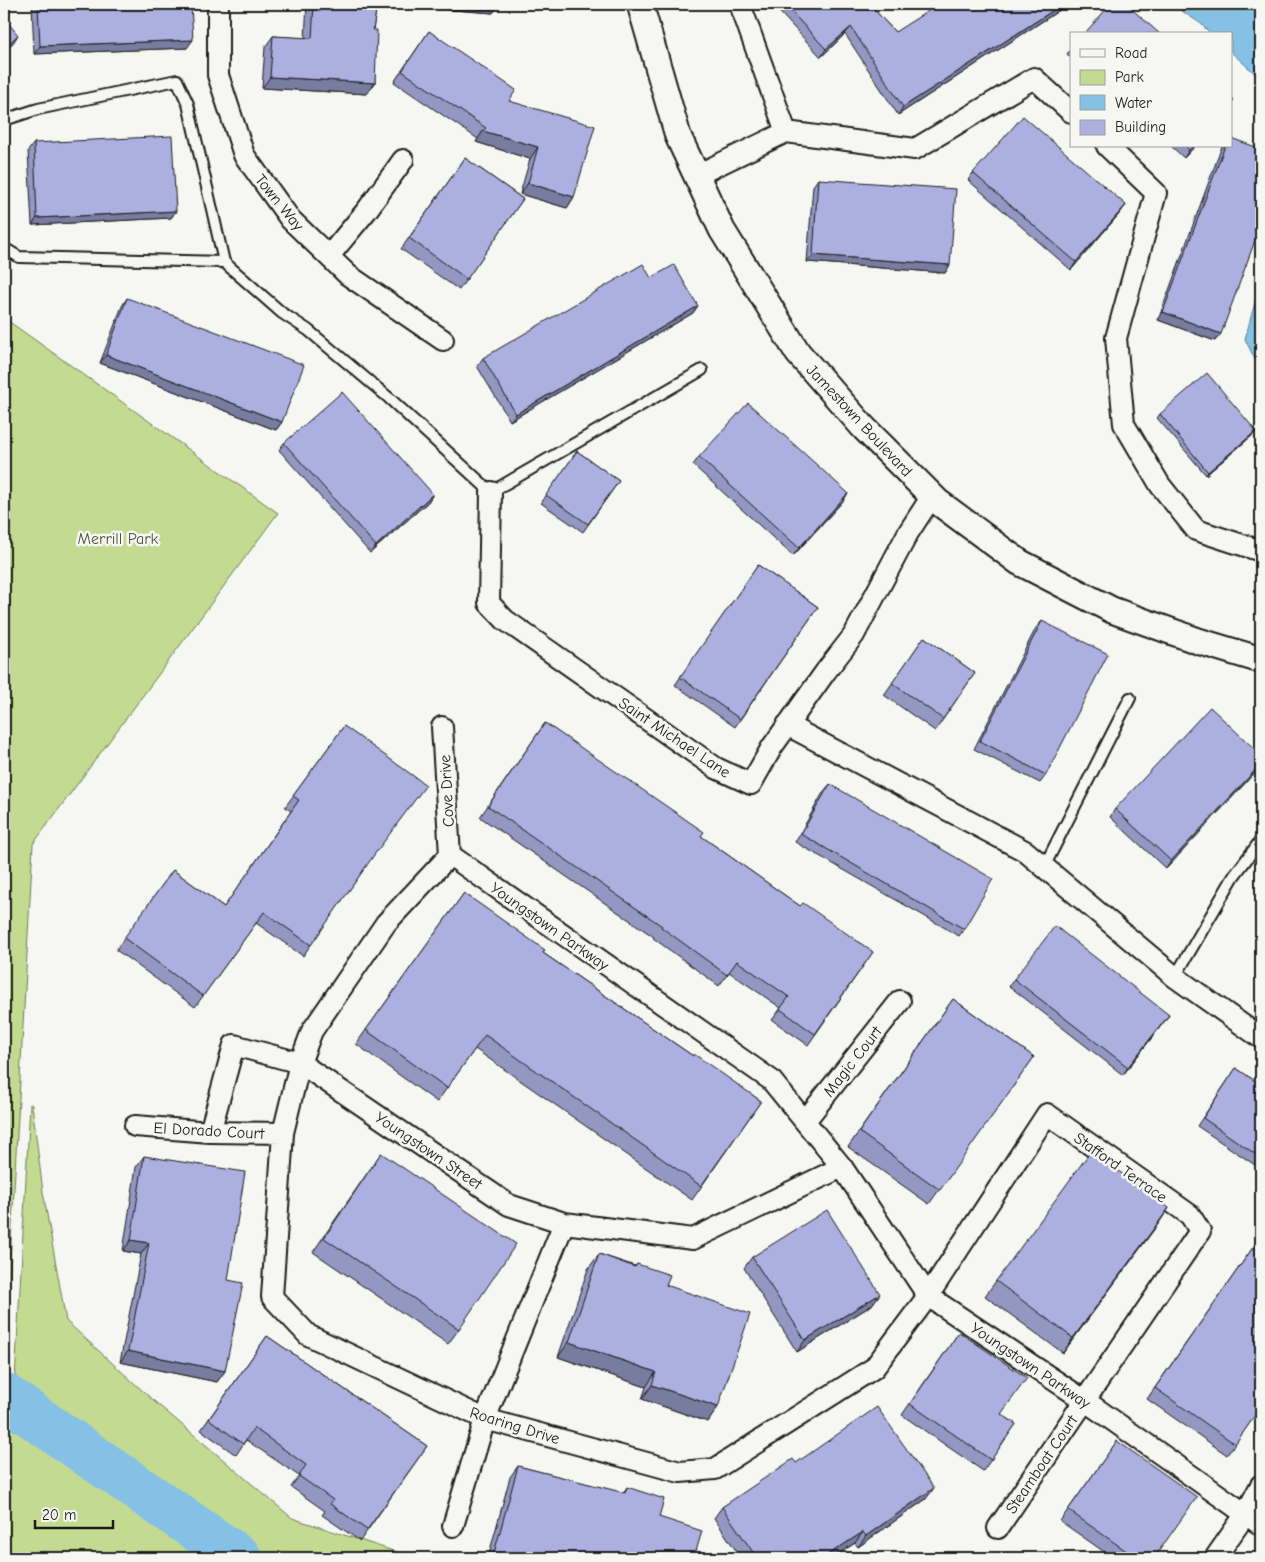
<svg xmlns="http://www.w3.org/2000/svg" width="1265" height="1562" font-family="'Comic Neue',sans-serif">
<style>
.green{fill:#c2db91;stroke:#6f7c56}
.water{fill:#84c1e4;stroke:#5a7f94}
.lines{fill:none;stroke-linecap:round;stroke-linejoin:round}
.river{stroke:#84c1e4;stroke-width:46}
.service-casing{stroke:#1c1c1c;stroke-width:14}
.minor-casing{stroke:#1c1c1c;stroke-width:24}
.tertiary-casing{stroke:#1c1c1c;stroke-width:29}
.service{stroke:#f6f6f2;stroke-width:10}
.minor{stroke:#f6f6f2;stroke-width:20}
.tertiary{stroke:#f6f6f2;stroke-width:25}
.wall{fill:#9397c2;stroke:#1c1c1c}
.shaded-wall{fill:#787b9e;stroke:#1c1c1c}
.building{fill:#abb0e1;stroke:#1c1c1c}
.labels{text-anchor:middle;stroke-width:5;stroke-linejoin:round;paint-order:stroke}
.street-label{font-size:16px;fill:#1c1c1c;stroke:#f6f6f2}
.park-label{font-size:16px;fill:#4e553f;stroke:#f6f6f2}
</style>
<rect width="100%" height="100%" fill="#f6f6f2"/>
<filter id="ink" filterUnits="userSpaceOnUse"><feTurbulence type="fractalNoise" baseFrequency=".02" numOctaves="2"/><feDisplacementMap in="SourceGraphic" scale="10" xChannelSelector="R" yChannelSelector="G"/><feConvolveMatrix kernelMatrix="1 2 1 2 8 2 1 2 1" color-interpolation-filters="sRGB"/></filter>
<g filter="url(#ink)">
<path class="green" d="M4,318L278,513L33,844L4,1371Z
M30,1104L32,1105L43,1192L66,1321L155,1402L292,1518L415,1558H24L4,1553V1394L12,1389L15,1381Z"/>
<path class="water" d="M1171,4H1261V79L1231,52V34H1211L1200,23Z
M1261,280V372L1245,339Z"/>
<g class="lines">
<path class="river" d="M4,1396L239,1558"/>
<defs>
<path id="service" d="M4,120L38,109L177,80L188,104L224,262L282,313L308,330L389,398L491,492L702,370
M4,248L19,257L224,262
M1044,867L1130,698
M1175,977L1234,876L1261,840"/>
<path id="minor" d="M218,4V75L244,155L290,219L348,275L443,340
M741,7L786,132L915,149L1034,78L1071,112
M1107,146L1156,193L1116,338L1124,424L1160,485L1196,530L1261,551
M697,175L786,132
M329,256L367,210L403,160
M491,492L489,603L505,620L716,768L751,784L772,747L826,671L854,635L908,533L932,496
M787,725L1025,851L1175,977L1261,1038
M442,727L450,855
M450,855L386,923L312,1031L300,1063L283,1133L272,1297L308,1335L485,1419L680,1472L715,1469L874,1368L928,1296L1047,1114L1190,1215L1200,1231L998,1528
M450,855L771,1080L842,1167L928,1296L1084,1400L1261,1525
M805,1121L900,1001
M135,1126L210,1132L283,1133
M210,1132L234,1045L300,1063L509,1205L564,1223L693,1239L842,1167
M453,1526L485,1419L564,1223
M1215,1558L1245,1515L1261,1485"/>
<path id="tertiary" d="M640,4L678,136L722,230L798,353L864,428L938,502L1019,562L1112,610L1198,641L1261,660"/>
</defs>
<use href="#service" class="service-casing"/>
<use href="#minor" class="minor-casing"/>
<use href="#tertiary" class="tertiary-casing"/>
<use href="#service" class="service"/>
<use href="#minor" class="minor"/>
<use href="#tertiary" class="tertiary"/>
</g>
<path class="wall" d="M32,4H191L187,48L34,54Z
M307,4H377L373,30L375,83L367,94L262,88L265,47L273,36L305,38Z
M440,4H499L493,13L440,9Z
M772,4H869L895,32L1069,4L898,115L845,34L821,57Z
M429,31L509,101L574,197L567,208L520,194L530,159L476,142L478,139L394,82Z
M1071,49V58L1067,54Z
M34,143L176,211L171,218L32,225L28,151Z
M1171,146H1195L1184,158Z
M1222,146H1231L1215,341L1158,320Z
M465,158L523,199L459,290L401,249Z
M973,173L1126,205L1120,213L1071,270L968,180Z
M818,179L950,265L945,273L807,262L813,186Z
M651,278L693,313L510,421L477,366L483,358Z
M127,298L282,422L276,430L100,363L122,306Z
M1160,414L1256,431L1254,434L1206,475L1157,418Z
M284,443L433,494L428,502L370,553L279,450Z
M577,451L619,481L583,532L541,503Z
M699,457L848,493L843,501L793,556L693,465Z
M758,565L818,607L735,727L675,685Z
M1042,621L1046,775L1040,783L974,749L1036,628Z
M924,637L975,673L935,731L884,695Z
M545,723L701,836L800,906L873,952L808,1045L772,1020L781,1008L729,972L719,986L653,938L654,937L480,817Z
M344,726L366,866L303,956L256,923L195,1007L116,950L173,870L224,907L291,811L285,807Z
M1261,755V766L1166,869L1110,817L1115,809Z
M830,784L964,929L959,936L795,842L824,791Z
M464,893L543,953L693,1056L761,1101L692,1200L475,1049L437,1102L356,1044Z
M1261,950V964L1256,962Z
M1014,979L1169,1015L1123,1075L1009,986Z
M953,999L1034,1057L929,1204L848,1147Z
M1236,1068L1261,1085V1169L1197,1126Z
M381,1153L459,1329L448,1344L313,1252Z
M144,1156L228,1280L225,1371L217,1382L120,1362L141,1254L123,1251L136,1167Z
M1169,1208L1063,1353L985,1296L996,1281Z
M1261,1236V1407L1227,1455L1147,1399Z
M599,1254L635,1266L637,1264L666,1285L718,1407L708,1422L642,1399L646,1387L558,1357L588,1269Z
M752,1257L872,1305L797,1352L744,1268Z
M959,1332L1001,1414L1016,1424L983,1471L902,1415Z
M267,1336L427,1446L360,1541L322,1515L325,1511L291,1487L299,1476L246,1440L236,1455L201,1430Z
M1117,1441L1154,1558H1113L1060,1521Z
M796,1463L926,1499L858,1547L855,1543L832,1558H741L714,1518L722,1507Z
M518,1466L623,1493L627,1487L659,1517L694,1558H488L510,1477Z"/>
<path class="shaded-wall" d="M443,4H499L493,13L440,9Z
M1063,4H1069L898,115L903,107Z
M851,27L845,34L821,57L826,49Z
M18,35L13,43L4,51V48Z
M193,40L187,48L34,54L40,46Z
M270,77L375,83L367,94L262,88Z
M483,131L538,147L530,159L476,142Z
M1193,146H1195L1184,158L1189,150Z
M528,183L574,197L567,208L520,194Z
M1126,205L1120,213L1071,270L1076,262Z
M176,211L171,218L32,225L37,218Z
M813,255L950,265L945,273L807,262Z
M698,306L693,313L510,421L516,414Z
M1163,312L1221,334L1215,341L1158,320Z
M106,355L282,422L276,430L100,363Z
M1256,431L1254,434L1206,475L1208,472Z
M848,493L843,501L793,556L799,548Z
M433,494L428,502L370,553L376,546Z
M1261,764V766L1166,869L1171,861Z
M1169,1015L1164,1022L1123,1075L1128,1067Z
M1169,1208L1159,1223L1063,1353L1073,1338Z
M131,1240L149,1243L141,1254L123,1251Z
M880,1294L872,1305L797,1352L805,1340Z
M569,1342L656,1372L646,1387L558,1357Z
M128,1351L225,1371L217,1382L120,1362Z
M652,1385L718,1407L708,1422L642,1399Z
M934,1488L926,1499L858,1547L866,1536Z
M863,1532L855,1543L832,1558H823Z"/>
<path class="building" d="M38,4H191L193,40L40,46Z
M314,4H377L373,30H377L375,83L270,77L273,36L312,38Z
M784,4H869L895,32L939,4H1063L903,107L851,27L826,49Z
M1111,4H1126L1160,34H1084Z
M4,18L18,35L4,48Z
M429,31L516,90L509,101L595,126L574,197L528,183L538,147L483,131L486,128L402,71Z
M1231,97L1234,100L1231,103Z
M1023,116L1126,205L1076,262L973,173Z
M172,136L176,211L37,218L34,143Z
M1231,138L1261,149V224L1221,334L1163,312L1225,146H1231Z
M1185,146H1193L1189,150Z
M465,158L523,199L467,279L409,238Z
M818,179L956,189L950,265L813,255Z
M643,264L651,278L674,265L698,306L516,414L483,358Z
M127,298L304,365L282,422L106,355Z
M1207,373L1256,431L1208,472L1160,414Z
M342,392L433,494L376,546L284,443Z
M748,403L848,493L799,548L699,457Z
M577,451L619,481L588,524L546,495Z
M758,565L818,607L740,719L680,677Z
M1042,621L1108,654L1046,775L980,741Z
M924,637L975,673L943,719L892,683Z
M1210,707L1261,755V764L1171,861L1115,809Z
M545,723L704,832L701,836L800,906L803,903L873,952L815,1034L780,1009L789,997L737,961L727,975L661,927L662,926L488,806Z
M344,726L426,785L374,855L311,945L264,912L203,996L124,938L173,870L224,907L299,800L293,796Z
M830,784L993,879L964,929L801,834Z
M464,893L545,950L543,953L693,1056L694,1054L761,1101L701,1186L485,1035L447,1088L366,1030Z
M1055,926L1169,1015L1128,1067L1014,979Z
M953,999L1034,1057L940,1190L859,1132Z
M1236,1068L1261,1085V1158L1203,1118Z
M1091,1151L1169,1208L1073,1338L996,1281Z
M381,1153L516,1244L459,1329L324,1238Z
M144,1156L245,1172L228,1280L243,1283L225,1371L128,1351L149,1243L131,1240Z
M827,1210L880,1294L805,1340L752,1257Z
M1261,1236V1407L1235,1444L1155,1388Z
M599,1254L635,1267L637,1264L670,1275L666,1285L750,1314L718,1407L652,1385L656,1372L569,1342Z
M959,1332L1027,1378L1001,1414L1016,1424L991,1460L910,1404Z
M267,1336L427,1446L367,1530L330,1504L333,1500L299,1476L306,1465L254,1428L243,1444L209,1419Z
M877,1407L934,1488L866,1536L863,1532L823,1558H757L722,1507L793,1459L796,1463Z
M1117,1441L1197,1497L1154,1558H1130L1132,1555L1068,1510Z
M518,1466L625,1493L627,1487L664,1499L659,1517L702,1531L694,1558H499L493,1557Z"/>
</g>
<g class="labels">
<g class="street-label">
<text transform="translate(280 202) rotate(51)" y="6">Town Way</text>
<text transform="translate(860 420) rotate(47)" y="6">Jamestown Boulevard</text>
<text transform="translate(675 737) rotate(34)" y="6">Saint Michael Lane</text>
<text transform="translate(446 791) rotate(-93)" y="6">Cove Drive</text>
<text transform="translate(550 926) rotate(35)" y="6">Youngstown Parkway</text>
<text transform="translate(852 1061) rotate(-52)" y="6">Magic Court</text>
<text transform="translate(209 1130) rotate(3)" y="6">El Dorado Court</text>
<text transform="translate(429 1150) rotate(34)" y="6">Youngstown Street</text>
<text transform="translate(1121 1167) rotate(35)" y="6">Stafford Terrace</text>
<text transform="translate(1031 1365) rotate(34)" y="6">Youngstown Parkway</text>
<text transform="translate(515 1425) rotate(17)" y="6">Roaring Drive</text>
<text transform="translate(1041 1464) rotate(-56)" y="6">Steamboat Court</text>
</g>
<g class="park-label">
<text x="118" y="544">Merrill Park</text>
</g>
</g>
<rect width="1265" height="1562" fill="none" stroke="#f6f6f2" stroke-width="20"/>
<rect x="10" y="10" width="1245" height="1542" fill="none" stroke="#1c1c1c" stroke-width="2" filter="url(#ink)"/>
<rect x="1070" y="32" width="162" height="115" fill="#f6f6f2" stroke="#9f9f9c"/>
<rect x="1080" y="49" width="25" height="8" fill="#f6f6f2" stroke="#9f9f9c"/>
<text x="1115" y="58" font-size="15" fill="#1c1c1c">Road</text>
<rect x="1080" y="70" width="25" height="15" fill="#c2db91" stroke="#9f9f9c"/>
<text x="1115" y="82" font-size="15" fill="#1c1c1c">Park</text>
<rect x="1080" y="95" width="25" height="15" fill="#84c1e4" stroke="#9f9f9c"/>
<text x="1115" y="108" font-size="15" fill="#1c1c1c">Water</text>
<rect x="1080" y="120" width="25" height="15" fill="#abb0e1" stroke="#9f9f9c"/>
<text x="1115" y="132" font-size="15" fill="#1c1c1c">Building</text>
<path d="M35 1520v8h78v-8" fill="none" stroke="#1c1c1c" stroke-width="2.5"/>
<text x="42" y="1520" font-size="15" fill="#1c1c1c" stroke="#f6f6f2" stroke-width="4" paint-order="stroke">20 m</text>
</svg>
